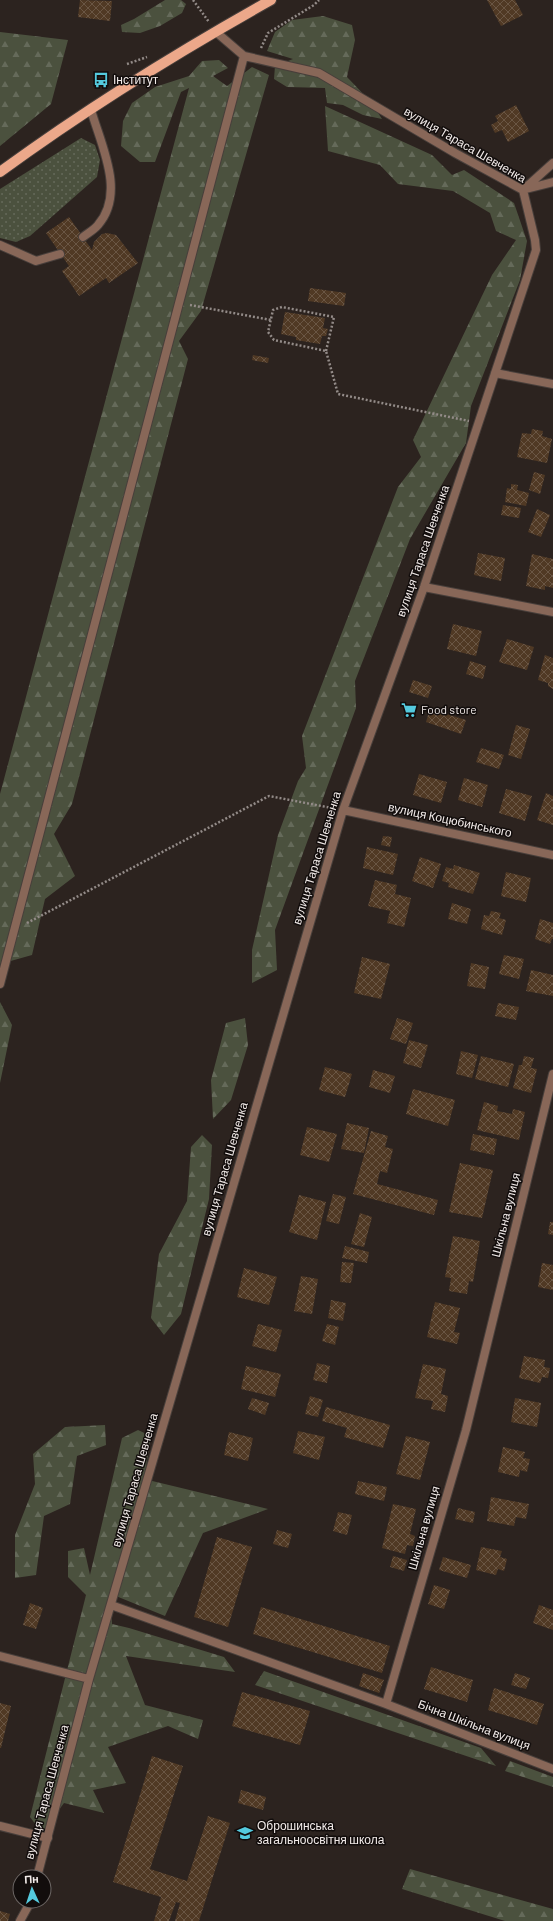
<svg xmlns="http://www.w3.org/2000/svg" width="553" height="1921" font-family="Barlow,sans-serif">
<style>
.grass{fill:url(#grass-dots)}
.forest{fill:url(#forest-firs)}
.building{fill:url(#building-cross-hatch)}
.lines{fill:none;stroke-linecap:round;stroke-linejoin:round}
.service-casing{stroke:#483f3b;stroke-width:10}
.minor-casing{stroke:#483f3b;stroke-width:10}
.primary-casing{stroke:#483f3b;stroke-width:12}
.path{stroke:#938b88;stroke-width:2.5;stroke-dasharray:2 2;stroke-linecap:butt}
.service{stroke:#886758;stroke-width:8}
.minor{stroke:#886758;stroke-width:8}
.primary{stroke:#eca88a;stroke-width:10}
.labels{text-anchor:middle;stroke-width:3;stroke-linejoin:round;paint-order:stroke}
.poi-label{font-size:12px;fill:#f2ebe9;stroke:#120d0c;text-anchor:start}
.street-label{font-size:12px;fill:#f2ebe9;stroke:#120d0c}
</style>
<defs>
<pattern id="grass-dots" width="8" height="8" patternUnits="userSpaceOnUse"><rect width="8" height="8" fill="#4b513e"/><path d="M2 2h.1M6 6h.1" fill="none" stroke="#656a5a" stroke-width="1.8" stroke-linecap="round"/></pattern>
<pattern id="forest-firs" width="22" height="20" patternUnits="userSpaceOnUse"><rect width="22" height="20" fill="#4b513e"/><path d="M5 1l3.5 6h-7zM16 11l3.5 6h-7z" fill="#656a5a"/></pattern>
<pattern id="building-cross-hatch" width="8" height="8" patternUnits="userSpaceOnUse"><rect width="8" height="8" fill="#503924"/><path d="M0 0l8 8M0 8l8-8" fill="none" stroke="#6a5644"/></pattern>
</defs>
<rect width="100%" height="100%" fill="#2c231f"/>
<path class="grass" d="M81,138L95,145L100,160L97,177L30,236L16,242L0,238V189Z"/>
<path class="forest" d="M165,0H181L186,4L182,13L160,26L140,33L122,32L121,25L134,19Z
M323,16L352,25L355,40L347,77L371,102L382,119L363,115L343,105L327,103L325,88L287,87L274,79L275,66L293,59L267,51L275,32L292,20Z
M0,32L68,40L51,104L0,146Z
M219,60L228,68L213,76L227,86L252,67L269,75L201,311L179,341L188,359L72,804L54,834L75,876L45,899L32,955L0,964V794L189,88L181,92L155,162H140L121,146L123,121L132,103L155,87L189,76L202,61Z
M325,106L432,155L452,175L464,170L514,203L527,241L520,280L471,406L466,443L410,539L355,681L356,708L275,930L277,970L252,983V950L278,835L298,781L306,768L302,736L398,487L421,457L413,440L492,275L516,240L496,231L490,213L453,191L398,184L380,165L328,151Z
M0,1002L12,1025L0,1083Z
M245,1018L248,1045L231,1100L213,1119L211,1080L226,1023Z
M202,1135L212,1145L209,1199L181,1314L164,1335L151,1318L159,1254L187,1201L191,1147Z
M105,1425L106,1445L77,1456L70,1504L44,1516L36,1575L15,1578V1535L35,1484L33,1454L65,1427Z
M138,1430L151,1436L144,1479L268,1509L203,1533L165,1616L111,1594L112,1624L129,1628L224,1657L235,1672L126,1656L145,1705L203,1720L198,1739L168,1726L108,1747L126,1783L93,1790L104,1813L64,1803L42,1833L30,1817L86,1595L68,1577V1551L84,1548L90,1575L122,1438Z
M264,1671L481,1748L496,1766L255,1685Z
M510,1761L553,1777V1787L505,1771Z
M410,1869L553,1909V1921H505L402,1889Z"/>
<path class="building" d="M80,0L112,1L110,21L78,17Z
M487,0H515L523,15L501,26Z
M516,105L529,131L508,142L502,130L495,133L491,125L498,121L495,116Z
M69,217L92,250L94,242L102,234L107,233L116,235L138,263L109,283L106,278L79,296L62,271L69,266L46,233Z
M310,288L346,293L344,306L308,301Z
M285,312L325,318L323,328L328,329L326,336H322L320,344L296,340V337L281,334Z
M253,355L269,358L268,363L252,360Z
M532,429L543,431L542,436L552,439L547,463L517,457L522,433L531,434Z
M534,472L545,475L540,494L529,490Z
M511,484L518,485L517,490L529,493L526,506L505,502L507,488L511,489Z
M503,505L521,508L519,518L501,515Z
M537,509L550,515L541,537L528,532Z
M478,553L505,558L501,581L474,575Z
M532,554L553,559V588L545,586V590L526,586Z
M453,624L482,631L476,656L447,649Z
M507,639L534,647L527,670L499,662Z
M545,655L553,658V689L548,686V683L538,680Z
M470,661L486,666L483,679L466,674Z
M413,680L432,686L428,698L409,692Z
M430,709L466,720L461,734L426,722Z
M516,725L530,729L521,759L508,755Z
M481,748L504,755L499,769L476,762Z
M419,774L447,782L441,803L413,795Z
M464,778L488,785L482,807L458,800Z
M506,789L532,796L525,821L499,813Z
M546,793L553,796V825L537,820Z
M383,836L392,837L390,847L381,845Z
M367,847L398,854L393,875L363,868Z
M420,857L441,864L433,888L412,881Z
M454,865L480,873L473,894L448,887L449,883L442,881L446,867L453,869Z
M506,872L531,878L526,902L501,896Z
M375,880L397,885L395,894L411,898L404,927L387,923L390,911L368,906Z
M452,903L471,909L467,924L448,919Z
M491,911L501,913L499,918L506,920L502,935L481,929L484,915L489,916Z
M540,919L553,923V939H552L550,944L535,939Z
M504,955L524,959L519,979L499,974Z
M362,957L390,964L381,999L354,993Z
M471,963L489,967L485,989L467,986Z
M531,970L553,975V996L526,991Z
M498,1003L519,1007L516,1020L495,1016Z
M397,1018L413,1023L406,1044L390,1039Z
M409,1040L428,1045L421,1068L403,1063Z
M461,1051L478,1055L472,1078L456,1074Z
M481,1056L514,1064L508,1087L475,1079Z
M524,1056L534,1058L531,1068L537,1069L531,1093L513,1088L519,1065H522Z
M325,1067L352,1074L345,1097L319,1090Z
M373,1070L395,1076L390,1093L369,1087Z
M413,1089L455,1100L448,1126L406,1114Z
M484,1102L498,1106L497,1111L512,1114L513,1109L525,1112L519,1140L477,1130Z
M347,1123L369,1128L364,1153L341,1149Z
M307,1127L337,1134L329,1162L300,1155Z
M371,1131L388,1136L385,1147L393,1149L387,1173L380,1171L377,1184L438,1200L434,1215L353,1194Z
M473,1134L497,1139L494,1155L470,1150Z
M460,1163L493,1170L482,1218L449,1212Z
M333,1194L346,1197L339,1224L326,1221Z
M299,1195L326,1202L317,1240L289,1232Z
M360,1213L372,1217L364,1247L351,1244Z
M550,1222H553V1235L548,1234Z
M453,1236L480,1241L473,1282L469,1281L467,1294L449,1291L451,1278L445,1277Z
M345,1246L369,1252L367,1263L342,1258Z
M342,1262L354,1263L351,1283L340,1282Z
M542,1263L553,1265V1290L538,1287Z
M244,1268L277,1277L269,1305L237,1297Z
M301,1276L318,1279L312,1314L294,1311Z
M331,1300L346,1303L343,1321L328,1318Z
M435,1302L460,1308L454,1332L460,1333L457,1344L427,1337Z
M258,1324L282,1330L276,1352L252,1346Z
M327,1324L339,1327L335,1345L322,1341Z
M524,1356L545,1360L544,1367L550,1368L548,1378L542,1377L540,1383L519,1378Z
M317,1363L330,1366L327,1383L313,1380Z
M423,1364L446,1369L441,1394L448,1396L445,1412L431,1409L433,1401L415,1398Z
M246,1366L281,1374L275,1397L241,1389Z
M310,1396L323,1400L318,1417L305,1414Z
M252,1398L269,1403L265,1415L248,1409Z
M515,1398L541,1403L537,1427L511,1422Z
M326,1407L390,1425L383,1448L344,1437L347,1428L322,1421Z
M298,1431L325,1437L319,1460L293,1453Z
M229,1432L253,1438L248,1461L224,1455Z
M406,1436L430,1442L420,1480L396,1474Z
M503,1447L525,1452L523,1458L530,1459L527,1472L520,1470L519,1477L498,1472Z
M358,1481L387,1487L384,1501L355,1494Z
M491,1497L529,1504L526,1519L516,1517L514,1526L487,1521Z
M393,1504L416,1509L410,1534L415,1536L413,1546L407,1545L405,1554L382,1548Z
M458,1508L475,1512L473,1523L455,1519Z
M338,1512L352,1515L347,1535L333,1531Z
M277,1530L292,1534L288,1548L273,1544Z
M217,1537L252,1547L228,1627L194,1617Z
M481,1547L502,1551L500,1557L507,1559L504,1571L498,1569L496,1575L476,1570Z
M393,1556L407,1560L404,1571L390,1567Z
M443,1557L471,1565L467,1578L439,1570Z
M434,1585L450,1590L444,1609L428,1604Z
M30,1603L43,1608L36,1629L23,1625Z
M539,1605L553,1610V1630L533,1623Z
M261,1607L390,1646L382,1673L253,1634Z
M431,1667L473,1680L467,1702L424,1689Z
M363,1673L384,1680L379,1693L359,1686Z
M515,1673L530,1678L526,1689L511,1685Z
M494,1688L544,1704L537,1725L488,1710Z
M242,1692L310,1711L300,1745L232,1726Z
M0,1703L11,1706L1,1748H0Z
M152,1756L183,1766L150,1869L187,1881L208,1816L230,1823L199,1921H175L180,1903L176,1902L169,1921H154L161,1897L113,1882Z
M241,1790L266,1797L263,1810L238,1803Z
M0,1911L10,1914L8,1921H0Z"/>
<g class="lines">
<defs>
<path id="service" d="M83,237C88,233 94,230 98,225C126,193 101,145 91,110
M0,245L36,261L60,254
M0,1826L48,1838"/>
<path id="minor" d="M526,189L553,182
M523,190L553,163
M495,373L553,384
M424,587L553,612
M343,810L553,855
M0,984L244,56
M111,1605L386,1704L553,1769
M0,1656L89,1679
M386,1704L466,1430L553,1074
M37,1877L89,1679L343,810L424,587L536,250L535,240L523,190L455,153L319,73L244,56L216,32
M20,1921L31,1901"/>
<path id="primary" d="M0,172C86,109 178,52 271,0"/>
</defs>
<use href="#service" class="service-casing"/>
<use href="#minor" class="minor-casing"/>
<use href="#primary" class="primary-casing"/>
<path class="path" d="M193,0L209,22
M261,48L268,33L314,5L319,0
M127,64L147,57
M190,305L271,320
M326,351L334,317L282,307L273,310L268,332L274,340L326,351L338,394L469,421
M27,923L269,796L332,808"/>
<use href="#service" class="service"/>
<use href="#minor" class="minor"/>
<use href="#primary" class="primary"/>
</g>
<defs>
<symbol id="bus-bare" viewBox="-9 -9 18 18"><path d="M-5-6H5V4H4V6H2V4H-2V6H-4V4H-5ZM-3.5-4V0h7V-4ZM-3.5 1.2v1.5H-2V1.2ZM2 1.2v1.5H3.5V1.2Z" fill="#54cade" stroke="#120d0c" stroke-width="2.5" paint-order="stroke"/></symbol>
<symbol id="supermarket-bare" viewBox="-9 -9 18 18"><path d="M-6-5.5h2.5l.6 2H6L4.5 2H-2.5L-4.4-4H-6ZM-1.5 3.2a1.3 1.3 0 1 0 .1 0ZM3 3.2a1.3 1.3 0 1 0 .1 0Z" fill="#54cade" stroke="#120d0c" stroke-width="2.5" paint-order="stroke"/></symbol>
<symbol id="school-bare" viewBox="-9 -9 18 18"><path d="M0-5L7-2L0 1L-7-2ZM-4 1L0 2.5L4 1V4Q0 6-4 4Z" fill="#54cade" stroke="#120d0c" stroke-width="2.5" paint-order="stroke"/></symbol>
</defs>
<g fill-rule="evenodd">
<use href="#bus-bare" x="90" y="69" width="22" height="22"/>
<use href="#supermarket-bare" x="398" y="699" width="22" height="22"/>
<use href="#school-bare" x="234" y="1822" width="22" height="22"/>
</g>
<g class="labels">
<g class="poi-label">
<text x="113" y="84">Інститут</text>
<text x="421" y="714">Food store</text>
<text x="257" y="1830">Оброшинська<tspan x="257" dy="14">загальноосвітня школа</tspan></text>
</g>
<g class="street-label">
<text transform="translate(465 145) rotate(30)" y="4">вулиця Тараса Шевченка</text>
<text transform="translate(423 551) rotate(-71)" y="4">вулиця Тараса Шевченка</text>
<text transform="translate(450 820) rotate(12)" y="4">вулиця Коцюбинського</text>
<text transform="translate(317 858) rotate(-73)" y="4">вулиця Тараса Шевченка</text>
<text transform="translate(225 1169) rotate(-74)" y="4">вулиця Тараса Шевченка</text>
<text transform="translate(506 1215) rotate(-76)" y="4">Шкільна вулиця</text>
<text transform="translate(135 1480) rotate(-74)" y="4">вулиця Тараса Шевченка</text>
<text transform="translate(424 1528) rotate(-74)" y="4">Шкільна вулиця</text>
<text transform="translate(474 1725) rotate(21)" y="4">Бічна Шкільна вулиця</text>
<text transform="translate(47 1792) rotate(-75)" y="4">вулиця Тараса Шевченка</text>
</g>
</g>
<g transform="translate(32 1889) rotate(357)"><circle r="19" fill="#120d0c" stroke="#6c6664"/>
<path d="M0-3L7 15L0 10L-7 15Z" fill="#54cade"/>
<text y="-6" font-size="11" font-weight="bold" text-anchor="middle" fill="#f2ebe9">Пн</text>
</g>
</svg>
